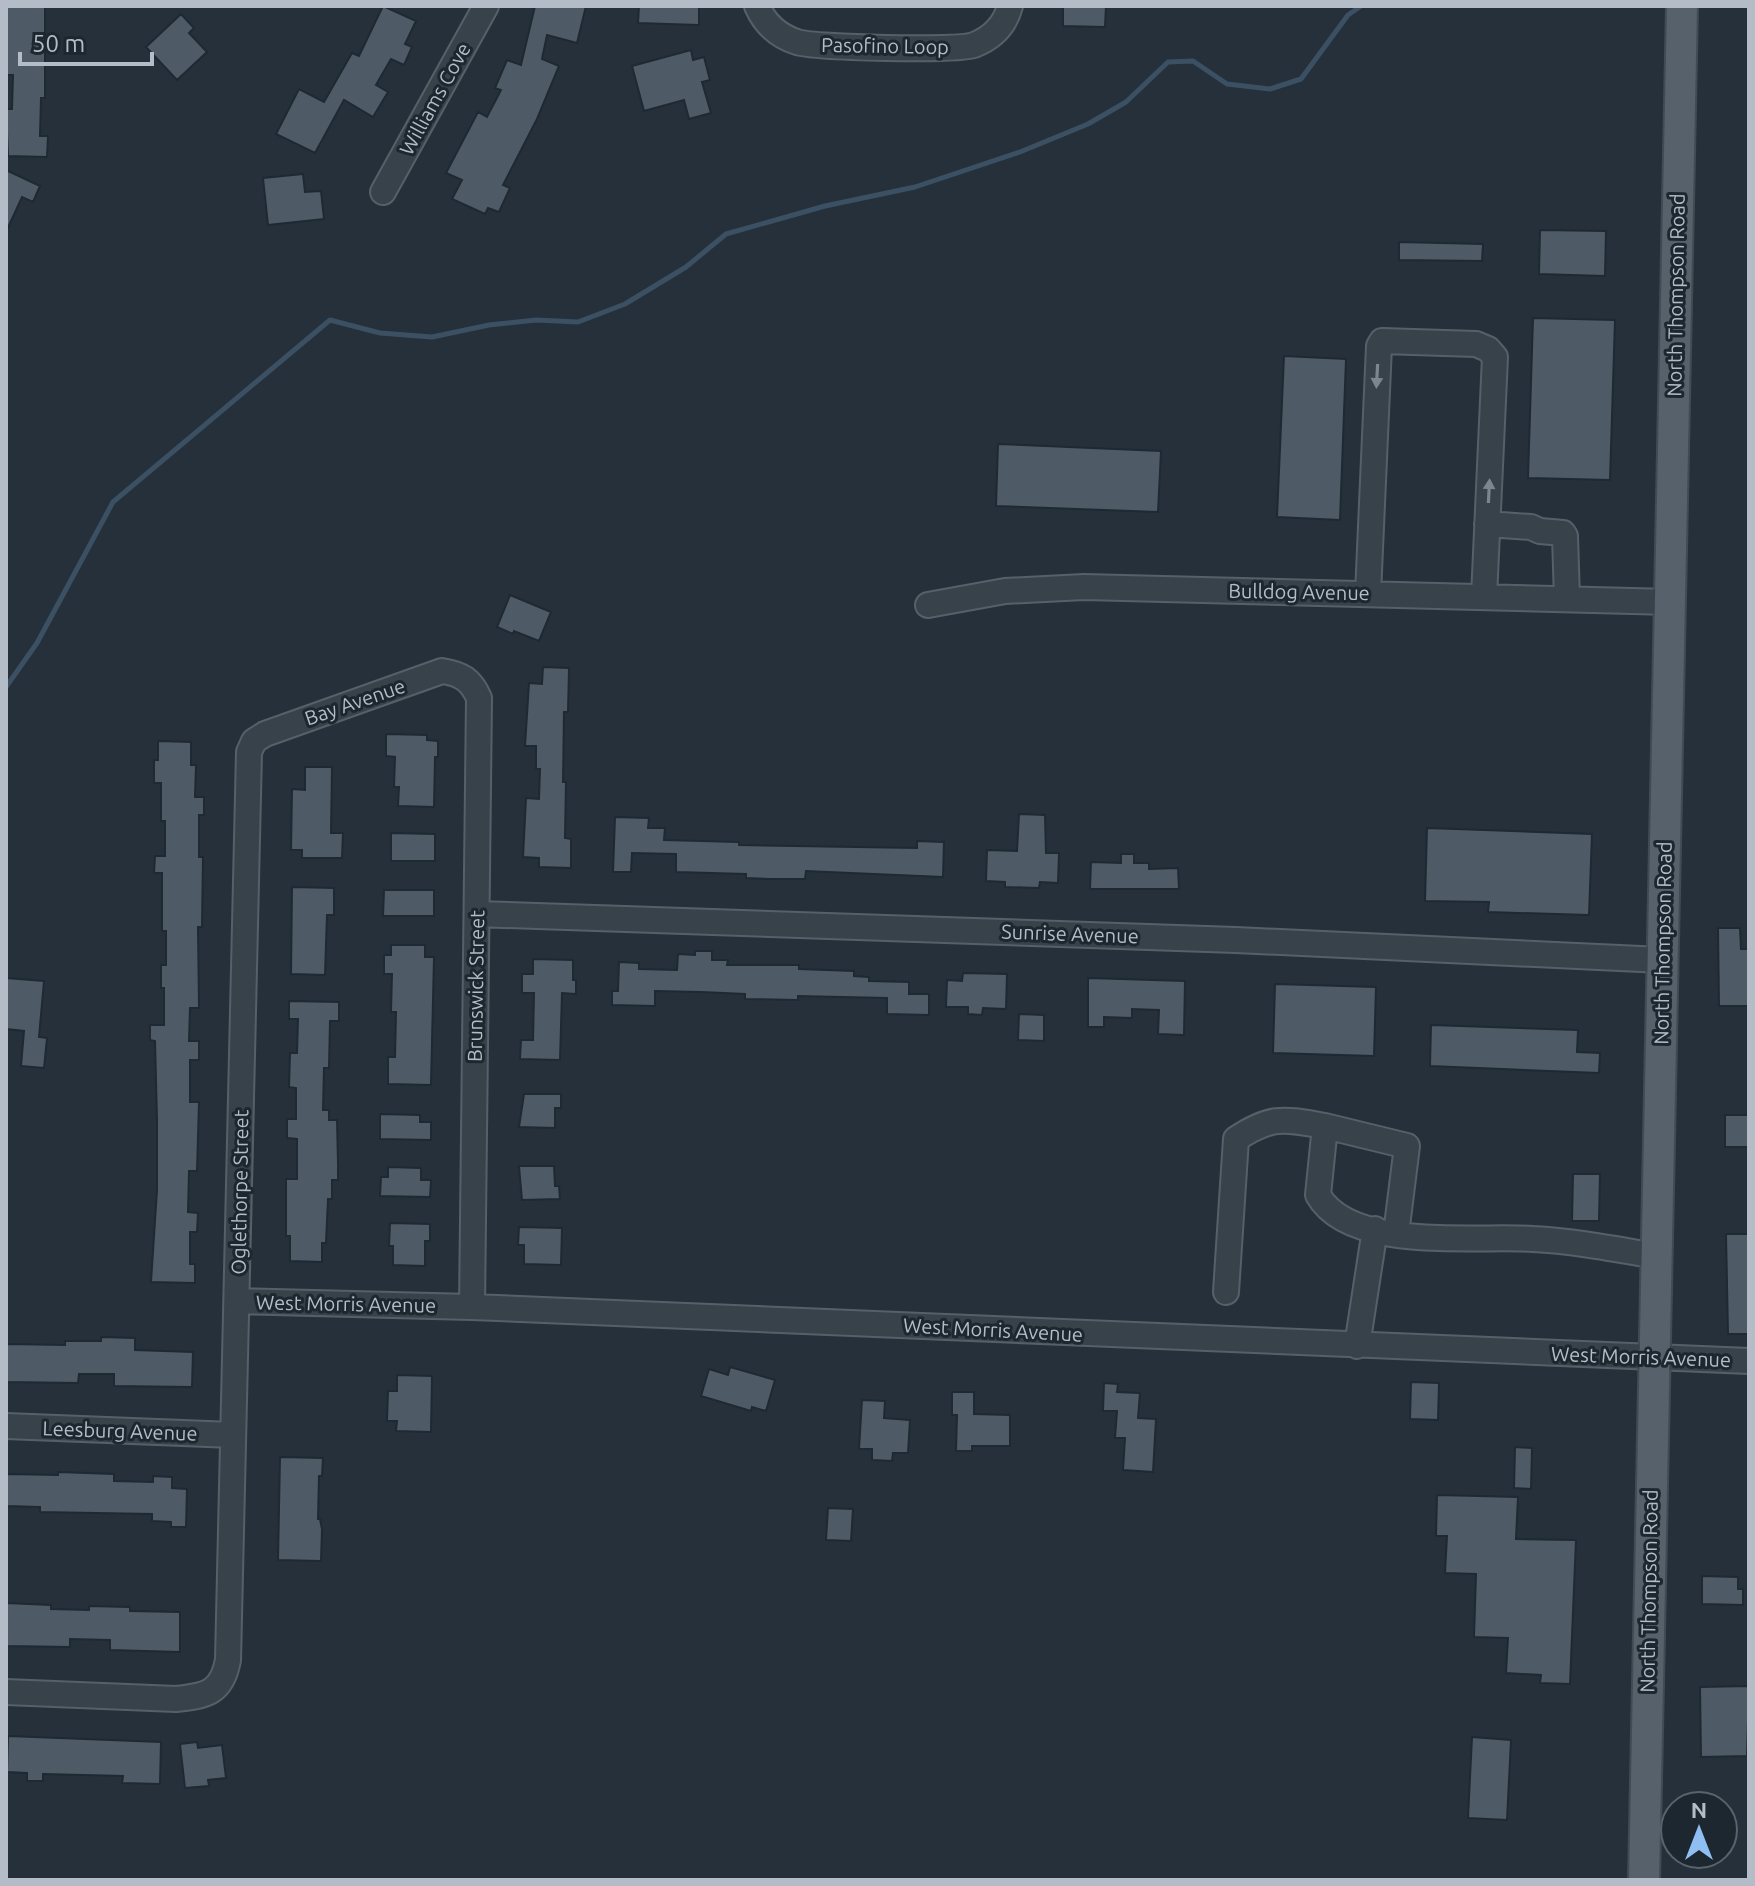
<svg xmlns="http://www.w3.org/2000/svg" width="1755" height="1886" font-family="Ubuntu,sans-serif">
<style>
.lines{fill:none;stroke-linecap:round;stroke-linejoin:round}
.stream{stroke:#3b5063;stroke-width:5}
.building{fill:#4e5b67;stroke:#1f2932;stroke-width:2}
.minor-casing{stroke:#566069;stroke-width:28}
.major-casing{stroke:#414b54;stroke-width:34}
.minor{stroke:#38424b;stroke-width:24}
.major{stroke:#56616b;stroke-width:30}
.oneway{fill:#7c868f}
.labels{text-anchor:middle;stroke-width:6;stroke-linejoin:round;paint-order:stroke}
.street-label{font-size:20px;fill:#b4bdc7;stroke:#1d2730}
</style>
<rect width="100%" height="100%" fill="#25303b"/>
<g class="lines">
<path class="stream" d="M6,687L37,643L113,502L330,320L380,333L432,337L489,325L536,320L578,322L625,304L686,267L726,234L825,206L915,187L1020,152L1088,124L1126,102L1168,62L1193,61L1227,84L1270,89L1301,79L1348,15L1361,6"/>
</g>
<path class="building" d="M6,6H45V98H41L40,136H48L47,157L8,156L6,109H12L13,75H6Z
M383,6L416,21L405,44L412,47L404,65L391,59L376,85L388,92L373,117L344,100L315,153L276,134L299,89L324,102L352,53L359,56Z
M535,6H586L577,43L547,35L542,59L559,66L537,119L503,185L510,188L499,212L488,208L485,214L452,199L462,180L446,173L478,112L487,117L501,90L495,88L507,60L521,65Z
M639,6H699V25L638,23Z
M1063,6H1106L1105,27L1063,26Z
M181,14L194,28L189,33L207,52L177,80L146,47Z
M691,50L693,60L704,57L710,80L702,82L711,113L689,119L684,100L644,111L632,66Z
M6,170L40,186L33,202L22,197L6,232Z
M303,174L305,192L321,191L324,219L268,225L263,178Z
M1540,230L1606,231L1605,276L1539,274Z
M1399,242L1483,244L1482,261L1399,260Z
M1533,318L1615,320L1610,480L1528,478Z
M1284,356L1346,359L1340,520L1277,517Z
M998,444L1161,451L1158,512L996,506Z
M510,595L551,612L539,641L514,631L513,634L497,627Z
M543,667L569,668L568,712H564L563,782H566L565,838L571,839V868L539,867V858L523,857L526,798L539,799L540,769H536V746H525L529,683L542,684Z
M386,734L427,735V740L438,741V757H435L434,807L398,806L399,787H394L395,757L386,756Z
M158,741L191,742V765H196L195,797H204V815H199V857H203L202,927H198L199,1008H190L189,1041H199V1060H190V1102H199L197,1171H189L188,1212L198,1213L197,1232H190V1264H195V1283L151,1282L157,1190V1120L155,1041L150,1040V1025H164V988H161V965H166V931H162V873H154L155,856H165V821H161V783H154V760H158Z
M305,767H332L331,833H343L342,858H302V850H291L292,789L305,790Z
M1019,814L1045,815L1046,853H1059L1058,883L1040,882L1039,888L1005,887V882L986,881L987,850L1017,851Z
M615,817L649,818L648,828H665L664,840L739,842V845L917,848V841L944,842L943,877L806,871L805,879H771L746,878V874L676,872V854L632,853L631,872H613Z
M1427,828L1592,834L1589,915L1488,912L1489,902L1425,901Z
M391,833L435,834V861H391Z
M1121,854H1134V863H1149V869L1178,868L1179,889H1090L1091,862L1121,863Z
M292,887L334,888V915H327L325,975L291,974Z
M384,890H434V916H383Z
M1718,928H1740L1741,949H1749V1006H1719Z
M391,945H425V957H434L431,1085L388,1084V1057H395L396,1012H391L392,974H384V955H391Z
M695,951H712V960H728L727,965H799V969L854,971V976L869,977V981L909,982V994H929V1015L887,1014V998L798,996V1000L745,999V994L701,992L655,991V1006L612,1005V991H618L619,962L639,963V969L677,970L678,954L695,955Z
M533,959L573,960V980H576V994L562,993L560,1060L520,1059L521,1040H533L534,993H522V974H533Z
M963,973L1007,974L1006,1009L983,1008L982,1015L968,1014V1007H946L947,980L962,981Z
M6,978L44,981L39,1037L47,1038L44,1068L21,1066L24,1031L6,1029Z
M1088,978L1185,981L1184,1035L1158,1034L1159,1010L1132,1009V1018L1104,1017V1027H1088Z
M1275,984L1376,987L1374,1056L1273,1053Z
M289,1001L339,1002V1021H330L329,1068H324L323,1110H329V1120H337L338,1164V1180H332V1199H328L326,1243H322V1262L290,1261V1236H286V1179H297V1139L287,1138V1119H296V1088L289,1087L290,1053H297L298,1019H289Z
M1019,1014L1044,1015V1041L1018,1040Z
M1431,1025L1578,1030L1577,1052L1600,1053L1599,1073L1430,1066Z
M524,1094H561V1108H555V1128L519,1127Z
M380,1114L420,1115V1122H431V1140L380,1139Z
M1725,1115H1749V1147H1725Z
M519,1166H554L555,1186H559L560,1199L522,1200Z
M388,1167L421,1168V1180H431L430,1197L380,1196L381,1177H388Z
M1573,1174H1600L1599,1221H1572Z
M390,1223L430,1224V1241H425V1266L393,1265V1246H389Z
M519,1227L562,1228L561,1265L524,1264V1245H518Z
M1726,1234H1749V1334H1728Z
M101,1337L135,1338V1350L193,1352L192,1387L114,1386V1374H79L78,1383L6,1382V1344L65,1345V1341H101Z
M730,1367L775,1380L766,1411L752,1407L751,1411L701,1396L709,1369L728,1375Z
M397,1375L432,1376L431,1432L396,1431L397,1421H387L388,1391H397Z
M1411,1382L1439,1383L1438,1420L1410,1419Z
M1104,1383L1118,1384L1117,1392L1140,1393L1138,1418L1156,1419L1153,1472L1123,1470L1125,1438H1115L1117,1411H1103Z
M952,1392H974V1414L1010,1415V1446H972V1451H956L957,1415H952Z
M862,1400L885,1401L884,1418L910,1420L908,1453H893L892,1461L872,1460V1449H859Z
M1515,1447L1532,1448L1531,1489L1514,1488Z
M280,1457L323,1458L322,1476H319L318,1519H320L322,1529L321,1561L278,1560Z
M58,1472L114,1474V1481L153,1482V1476L172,1477V1488L187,1489L186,1527H171V1522L152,1521V1514L40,1512V1507L6,1506V1474L58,1475Z
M1437,1495L1518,1497L1516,1539L1576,1540L1570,1684L1540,1683L1541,1675L1506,1673L1508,1638L1474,1637L1476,1574L1445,1573L1447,1536H1436Z
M828,1508L853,1509L851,1541L826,1540Z
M1702,1576L1738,1577V1589H1743V1605L1702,1604Z
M6,1603L51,1605V1609L89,1610V1606L130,1607V1611L180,1612V1652L110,1650V1640L70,1639V1647L6,1646Z
M1749,1686L1747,1756L1701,1757L1700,1687Z
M8,1736L161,1742L160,1784L122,1783L123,1776L43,1774V1781H27V1773L7,1772Z
M1472,1737L1511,1740L1507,1820L1468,1818Z
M197,1742L198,1748L222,1745L226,1778L208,1780L209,1786L185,1788L180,1744Z"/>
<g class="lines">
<defs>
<path id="minor" d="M757,6C765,24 778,36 797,42C815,48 958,51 974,45C992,38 1005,25 1010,6
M383,192L486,6
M1487,524L1531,527L1540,531L1563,533L1565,536L1567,599
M1368,594L1379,346L1382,341L1476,344L1488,349L1495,357L1484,597
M928,605L1005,591L1084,587L1671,602
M477,914L1236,940L1662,960
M1325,1126L1407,1146L1396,1234
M1226,1292L1236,1139C1272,1115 1284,1119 1325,1126L1318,1195C1350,1252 1477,1235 1533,1239C1574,1241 1615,1249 1656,1256
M238,1301L472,1307L1749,1361
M1357,1346L1375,1229
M6,1426L233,1435
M6,1692L176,1699C206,1696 222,1693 228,1660L249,752L254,741L265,734L442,671C462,674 471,680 479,698L472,1307"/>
<path id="major" d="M1644,1880L1682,6"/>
</defs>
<use href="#minor" class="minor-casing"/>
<use href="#major" class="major-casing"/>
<use href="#minor" class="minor"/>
<use href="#major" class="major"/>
</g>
<defs><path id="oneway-solid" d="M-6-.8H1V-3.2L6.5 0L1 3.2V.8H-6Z" transform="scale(2)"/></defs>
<g class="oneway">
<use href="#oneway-solid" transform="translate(1377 376) rotate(93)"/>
<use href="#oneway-solid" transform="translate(1489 491) rotate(-87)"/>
</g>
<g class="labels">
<g class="street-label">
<text transform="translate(885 46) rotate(1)" y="7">Pasofino Loop</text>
<text transform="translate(435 99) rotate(-61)" y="7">Williams Cove</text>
<text transform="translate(1676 295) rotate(-89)" y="7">North Thompson Road</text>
<text transform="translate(1299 592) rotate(1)" y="7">Bulldog Avenue</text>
<text transform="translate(355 702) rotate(-19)" y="7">Bay Avenue</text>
<text transform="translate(1070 934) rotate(2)" y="7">Sunrise Avenue</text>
<text transform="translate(1663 943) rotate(-89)" y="7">North Thompson Road</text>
<text transform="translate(476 986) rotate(-89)" y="7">Brunswick Street</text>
<text transform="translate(240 1192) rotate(-89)" y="7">Oglethorpe Street</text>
<text transform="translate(346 1304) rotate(1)" y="7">West Morris Avenue</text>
<text transform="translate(993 1330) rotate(3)" y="7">West Morris Avenue</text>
<text transform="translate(1641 1357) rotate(2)" y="7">West Morris Avenue</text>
<text transform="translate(120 1431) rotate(2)" y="7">Leesburg Avenue</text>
<text transform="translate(1649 1591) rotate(-89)" y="7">North Thompson Road</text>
</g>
</g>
<rect width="1755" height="1886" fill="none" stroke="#b4bdc7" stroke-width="16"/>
<g transform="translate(1699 1830)"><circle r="38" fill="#1d2730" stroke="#59636c" stroke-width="2"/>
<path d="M0-6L14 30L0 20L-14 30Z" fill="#8ebef2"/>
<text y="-12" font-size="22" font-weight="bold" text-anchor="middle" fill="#b4bdc7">N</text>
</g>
<path d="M20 52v12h132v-12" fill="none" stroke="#b4bdc7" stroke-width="4"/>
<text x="32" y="52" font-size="24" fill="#b4bdc7" stroke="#1d2730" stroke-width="6" paint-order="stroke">50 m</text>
</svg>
